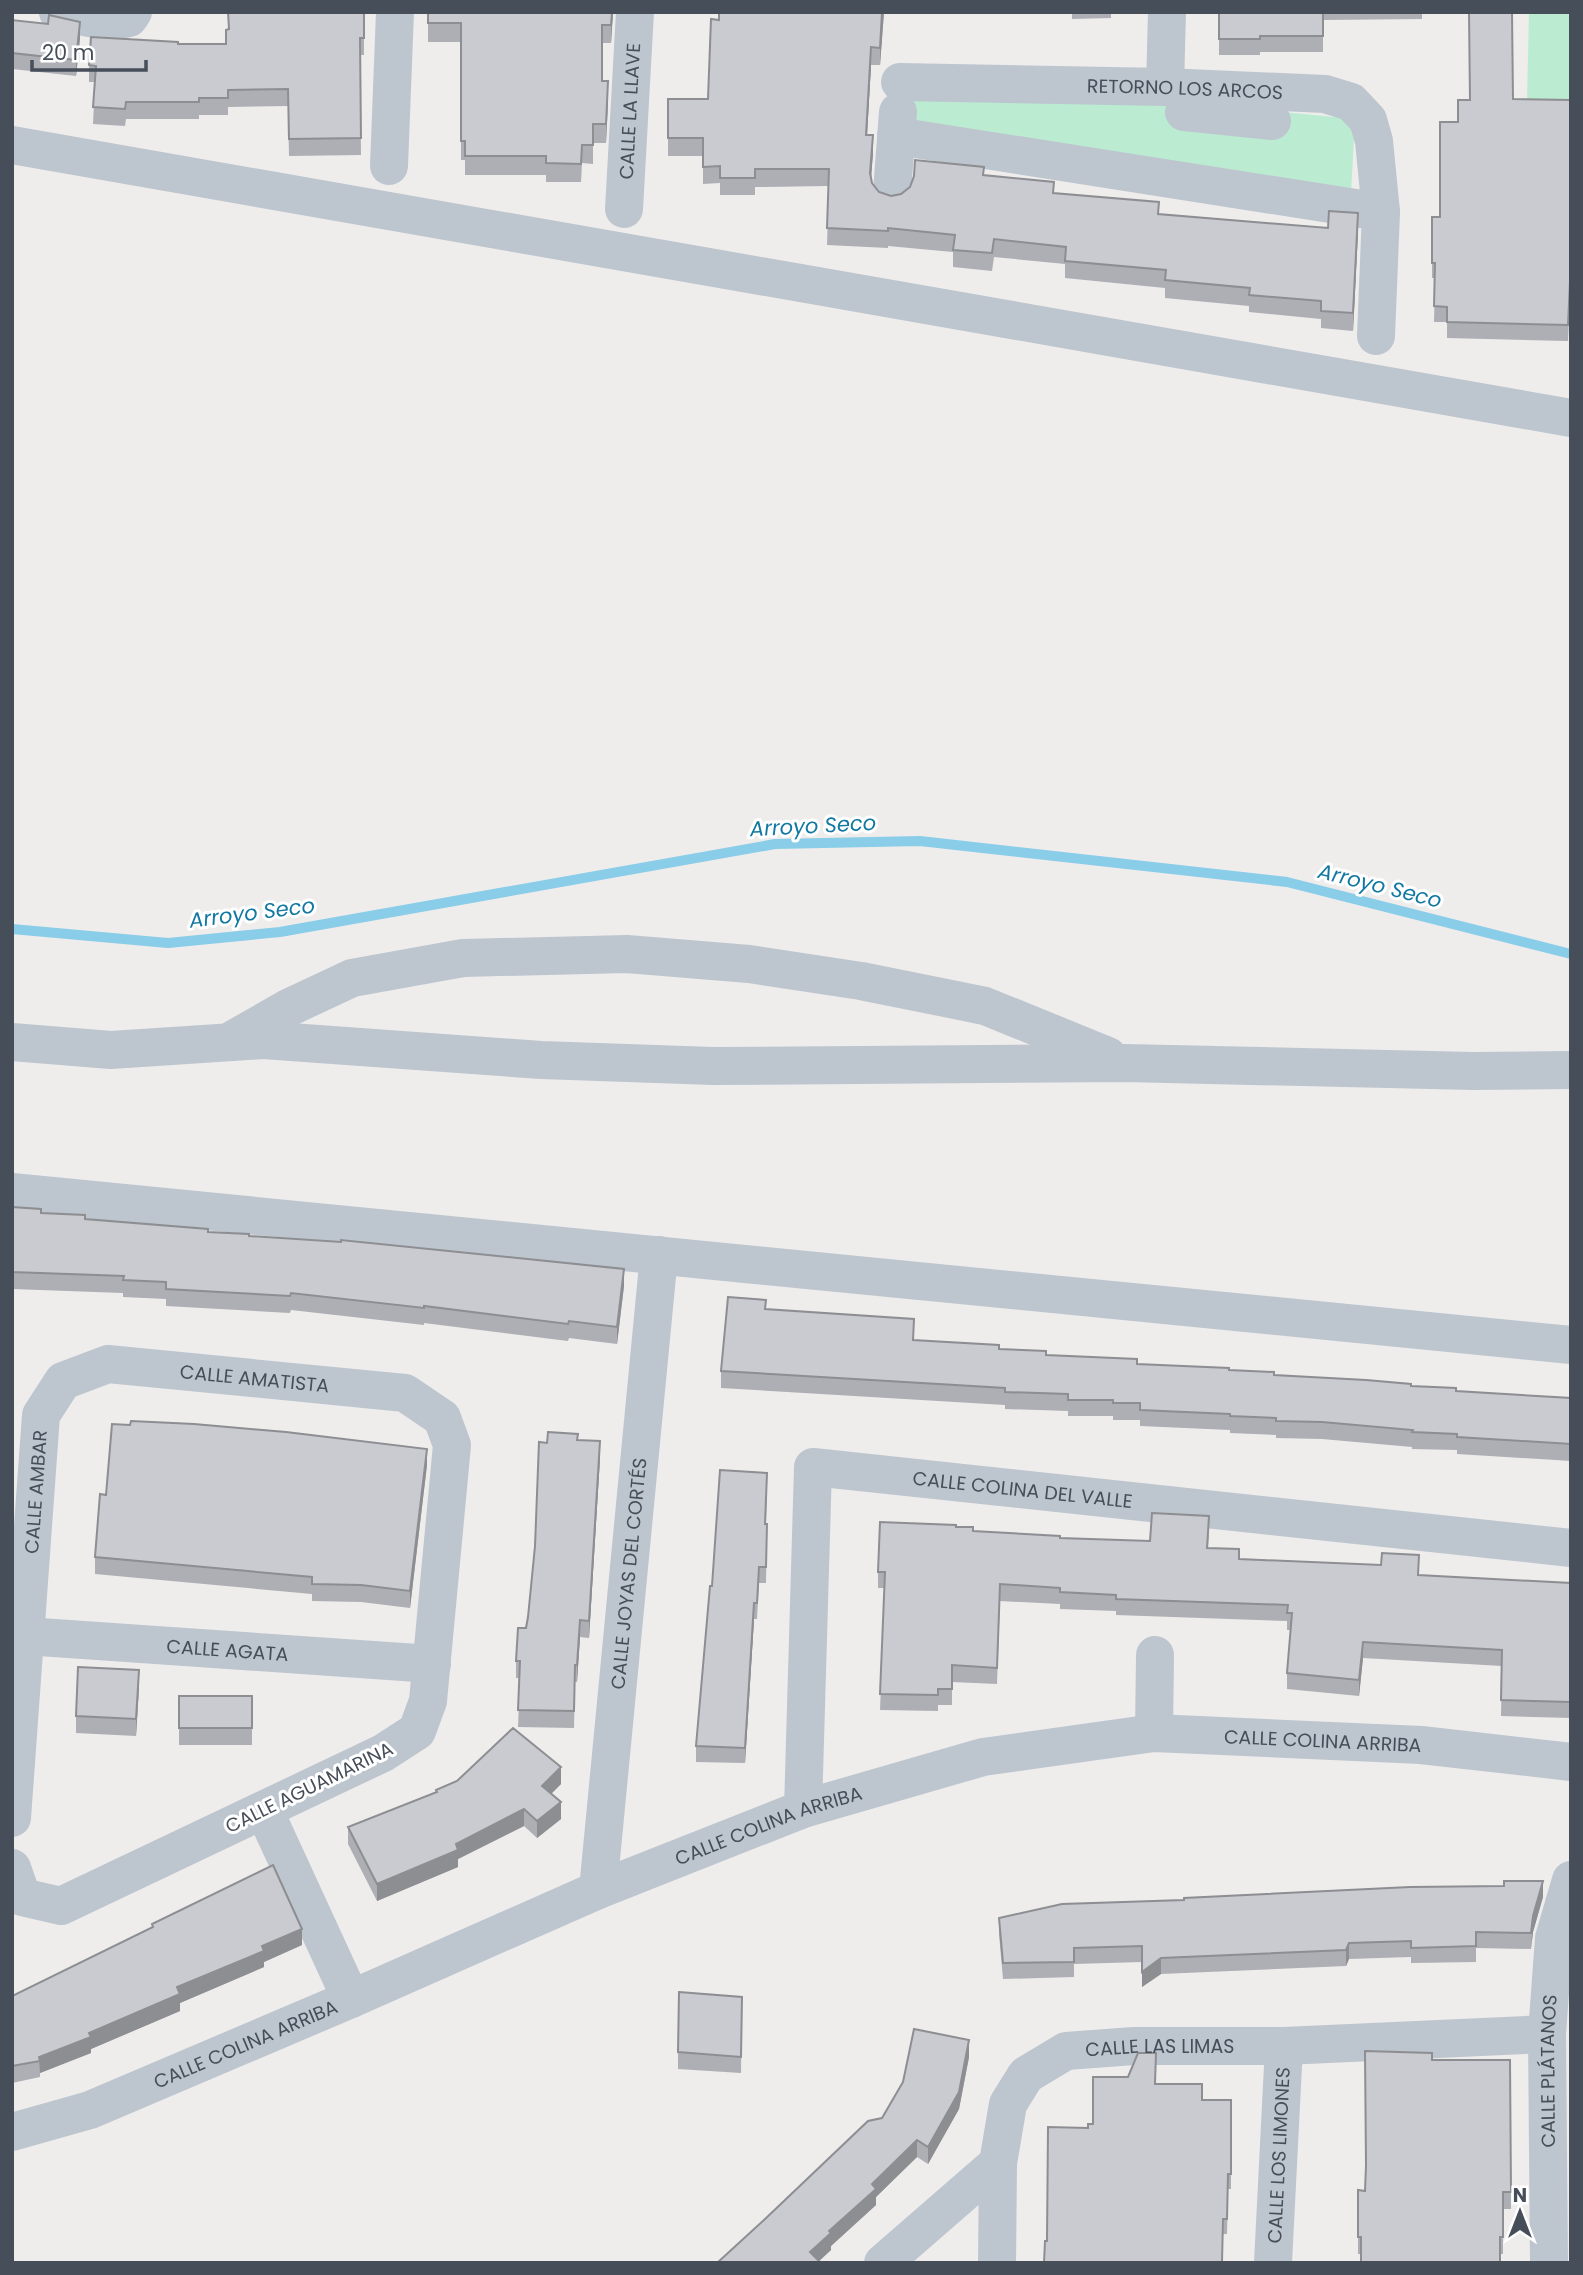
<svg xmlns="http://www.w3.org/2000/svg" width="1583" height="2275" font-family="Poppins,sans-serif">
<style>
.green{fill:#bbecd2}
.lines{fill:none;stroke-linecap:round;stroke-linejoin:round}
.stream{stroke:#89cde8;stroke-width:10}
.minor{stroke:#bdc6ce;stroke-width:38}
.wall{fill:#adafb4}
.shaded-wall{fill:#8d8e92}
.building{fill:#c9cbd1;stroke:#8d8e92;stroke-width:2}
.labels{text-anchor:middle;stroke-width:6;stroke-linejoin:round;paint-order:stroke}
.street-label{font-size:19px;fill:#454e59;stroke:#fff}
.water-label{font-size:21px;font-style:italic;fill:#1178a1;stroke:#fff}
</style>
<rect width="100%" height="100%" fill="#efecec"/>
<path class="green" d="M1529,12H1571V102H1527Z
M916,90L1170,101L1355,119L1351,194L907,129Z"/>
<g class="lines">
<path class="stream" d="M12,929L168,943L280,932L775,844L920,841L1287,882L1571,954"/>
<g class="minor">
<path d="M58,12L111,22L129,18L133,12"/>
<path id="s1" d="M900,82L1165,87L1325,94L1351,102L1368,120L1374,141L1381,212L1376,336"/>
<path d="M1165,87L1167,12"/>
<path d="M1184,112L1272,121"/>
<path d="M896,136L1381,212"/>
<path d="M12,145L1571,418"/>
<path d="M389,166L395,12"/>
<path d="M892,192L898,112"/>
<path id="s2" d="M624,209L635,12"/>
<path d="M232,1040L288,1008L352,978L463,958L627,954L749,964L861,981L985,1006L1108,1056"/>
<path d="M12,1042L111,1050L263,1040L541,1060L713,1066L1125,1063L1473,1071L1571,1070"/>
<path d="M12,1192L1571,1345"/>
<path id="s3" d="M25,1636L432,1664"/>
<path d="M1154,1733L1155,1655"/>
<path id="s4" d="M803,1809L813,1467L1571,1548"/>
<path d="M264,1810L351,1999"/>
<path id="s5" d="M12,1818L41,1415L63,1381L108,1364L405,1393L442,1418L452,1445L428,1701L417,1731L383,1753L61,1906L22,1897L12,1868"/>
<path id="s6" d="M598,1890L659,1255"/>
<path id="s7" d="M12,2132L90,2110L351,1999L598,1890L803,1809L983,1757L1154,1733L1421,1745L1571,1762"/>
<path id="s8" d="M883,2263L998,2163L1008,2104L1026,2075L1066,2051L1134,2046H1284L1547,2034"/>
<path d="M997,2263L998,2163"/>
<path id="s9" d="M1273,2263L1284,2046"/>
<path id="s10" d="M1549,2263L1547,2034L1554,1938L1571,1880"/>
</g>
</g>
<path class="wall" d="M228,12H364V55H360L361,155L289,156L288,106L228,107V115H199V119H126L125,126L93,124L95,82H89V65L226,44L228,29Z
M428,12H613L611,43H602V81L608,100L606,143H593V164L582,163L581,182H546V175H465V160H461V42H428Z
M719,12H884L880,65H871L867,135L873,153L871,178L872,183L879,192L891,196L984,175L1054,193L1159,215L1358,231L1353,331L1321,328V319L1249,312V306L1165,298V288L1065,278V264L994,257L992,271L953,267V252L888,246V248L827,245L829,186L755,187V195H720V183L703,184V156H668V99H708Z
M960,12H995V13H960Z
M1036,12H1111V18L1072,19V13Z
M1219,12H1422V19L1323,20V52H1260V55H1219Z
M12,20L80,38L76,76L12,69Z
M1513,99L1571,100V298H1570L1568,341L1447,338V322H1434L1435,278H1432V217H1440L1458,122Z
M12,1207L41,1213L85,1219L249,1236L624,1286L617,1344L569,1338L568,1341L424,1323V1325L291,1310L290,1313L166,1306V1299L123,1297V1293L12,1289Z
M766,1309L914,1341L1137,1364L1229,1370L1274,1375L1456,1391L1571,1398V1461L1457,1454V1450L1412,1449V1447L1322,1439L1276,1438V1435L1230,1433V1430L1140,1426V1420H1113V1416H1068V1411L1005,1409V1405L721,1388V1371Z
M578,1440L600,1458L589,1638L580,1637L577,1682H575L574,1728L518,1727L520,1678H516V1661L528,1617L547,1443Z
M427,1465L410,1608L361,1602L312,1601V1594L95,1574V1557L106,1495Z
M767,1489L766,1524H767L766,1583H759L757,1619H754L745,1763L696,1762V1746L712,1586Z
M956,1527L973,1531L1060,1538L1150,1541L1209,1533L1208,1548L1239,1559L1419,1575L1571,1583V1718L1501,1716L1502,1666L1363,1658L1359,1696L1287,1689V1673L1291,1630H1287V1621L1116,1615V1611L1060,1609V1604L1000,1601L997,1684L952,1682V1705H938V1711L880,1710L885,1588H878V1572Z
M139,1687L136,1736L76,1733V1716Z
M179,1696H252V1745H179Z
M561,1784L551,1794L561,1819L537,1838L524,1826L458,1859V1867L377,1901L348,1844V1827L436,1792V1790Z
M1543,1897L1533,1932L1531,1949L1476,1948V1962L1411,1963V1957L1349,1959L1346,1966L1161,1974L1142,1987V1962L1074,1964V1977L1003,1979L999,1934V1918Z
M152,1924L302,1945L264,1962V1967L180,2003V2011L91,2049V2053L40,2073V2077L12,2083V1996L152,1928Z
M742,1997L741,2073L678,2069V2052Z
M969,2057L959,2109L928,2164L917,2157L876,2197V2205L831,2246V2250L819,2261L820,2263H717L882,2118Z
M1432,2060H1510L1511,2209H1503V2254H1358V2190L1365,2191Z
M1128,2077L1155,2084L1202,2100H1231V2189H1228L1227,2234L1047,2241L1088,2128L1093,2124Z"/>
<path class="shaded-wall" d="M612,12H613L611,43V25Z
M882,12H884L880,65V48Z
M80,22V38L76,76V60Z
M871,47V65L866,153V135Z
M608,81V100L606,143V124Z
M873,135V153L870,191V173Z
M1358,213V231L1353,331V313Z
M624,1269V1286L617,1344V1327Z
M600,1441V1458L589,1638V1621Z
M427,1449V1465L410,1608V1591Z
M754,1603V1619L745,1763V1748Z
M580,1620V1637L577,1682V1665Z
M1363,1642V1658L1359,1696V1680Z
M139,1670V1687L136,1736V1719Z
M561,1767V1784L542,1803V1786Z
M561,1802V1819L537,1838V1821Z
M524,1809V1826L458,1859V1867L377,1901V1884Z
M1543,1881V1897L1533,1932L1531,1949L1533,1916Z
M302,1929V1945L264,1962V1967L180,2003V2011L91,2049V2053L40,2073L39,2057L89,2033L177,1987L262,1946Z
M1349,1943V1959L1346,1966V1950Z
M1161,1958V1974L1142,1987V1972Z
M969,2040V2057L959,2109L928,2164V2147Z
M917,2140V2157L876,2197V2205L831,2246V2250L817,2263L810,2252L872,2184Z"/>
<path class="building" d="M228,12H364V38H360L361,138L289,139L288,89L228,90V98H199V102H126L125,109L93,107L96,66L89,65L91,37L178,42V44H226V30L229,29Z
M428,12H612L611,25H602V81H608L606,124H593V145H582L581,164L546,163V156H465V141H461V23H428Z
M719,12H882L880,48L871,47L866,135H873L870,173L872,183L879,192L891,196L901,194L910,187L914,176L915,160L984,167L983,175L1054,182L1053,193L1159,202L1158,214L1328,228L1329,211L1358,213L1353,313L1321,311V301L1249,295L1250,288L1165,280L1166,270L1065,261L1066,247L994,239L992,253L953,250L955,235L888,228V231L827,228L829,169H755V178H720V166L703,167V138H668V99H708L711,19L719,20Z
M1219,12H1323V36H1260V39H1219Z
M1469,12H1512L1513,99L1571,100V282H1570L1568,325L1447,322V307L1434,306L1435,263H1432V217H1440V122H1458V100H1470Z
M49,15L80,22L76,60L12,53V20L48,24Z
M12,1207L41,1209V1213L85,1215V1219L208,1229V1232L249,1234V1236L341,1242V1240L624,1269L617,1327L569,1321L568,1324L424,1306V1308L291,1293L290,1296L166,1289V1282L123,1280L124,1276L12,1272Z
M728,1297L766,1300L765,1309L914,1319L913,1340L999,1345V1349L1046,1351V1355L1137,1359V1364L1229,1368V1370L1274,1372V1375L1366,1380L1411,1384V1386L1456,1388V1391L1571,1398V1444L1457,1437V1434L1412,1432L1413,1430L1322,1422L1276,1421V1418L1230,1416V1414L1140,1410V1403H1113V1400H1068V1394L1005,1392V1388L721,1371Z
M131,1421L194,1424L286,1432L427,1449L410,1591L361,1585L312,1584V1577L95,1557L100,1494L106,1495L112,1424L130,1425Z
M548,1432L578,1434L577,1440L600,1441L589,1621L580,1620L577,1665H575L574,1711L518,1710L520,1661H516L518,1628H526L528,1617L535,1546L539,1442L547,1443Z
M720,1470L767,1473L765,1524H767L766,1567H759L757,1603H754L745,1748L696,1746L710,1586H712Z
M1152,1513L1209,1516L1207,1548L1239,1549V1559L1381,1565L1382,1553L1419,1555L1418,1575L1571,1583V1702L1501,1700L1502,1650L1363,1642L1359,1680L1287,1673L1292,1613H1287L1288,1605L1116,1599V1595L1060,1592V1588L1000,1584L997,1668L952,1665V1689H938V1695L880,1694L885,1572H878L880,1522L956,1525V1527H973V1531L1060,1536V1538L1150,1541Z
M78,1667L139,1670L136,1719L76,1716Z
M179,1696H252V1728H179Z
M513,1728L561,1767L542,1786L561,1802L537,1821L524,1809L456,1844L458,1850L377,1884L348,1827L437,1792L436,1790L457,1781Z
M273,1865L302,1929L262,1946L264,1951L177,1987L180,1994L89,2033L91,2037L39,2057L40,2061L12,2066V1996L153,1927L152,1924Z
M1504,1881H1543L1533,1916L1531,1933L1476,1932V1946L1411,1948V1941L1349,1943L1346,1950L1161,1958L1142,1972V1946L1074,1948V1962L1003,1963L999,1918L1062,1904L1184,1900V1898L1410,1887L1504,1886Z
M679,1992L742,1997L741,2057L678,2052Z
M914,2029L969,2040L959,2092L928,2147L917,2140L872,2184L876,2189L829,2231L831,2233L810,2252L820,2262L819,2263H717L764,2220L868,2121L882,2118L903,2082Z
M1365,2051L1432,2053V2060H1510L1511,2192H1503V2237H1500V2263H1361V2237H1358V2190L1365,2191L1366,2165Z
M1138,2053H1156L1155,2084H1202V2100H1231V2174H1228L1227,2219H1223L1222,2263H1044L1045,2241H1047L1048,2127L1088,2128V2124H1093V2077H1128Z"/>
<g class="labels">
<g class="street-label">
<text dy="7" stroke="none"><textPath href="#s1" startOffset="285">RETORNO LOS ARCOS</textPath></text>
<text dy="7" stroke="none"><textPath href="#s2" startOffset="98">CALLE LA LLAVE</textPath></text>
<text dy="7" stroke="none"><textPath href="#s5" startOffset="640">CALLE AMATISTA</textPath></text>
<text dy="7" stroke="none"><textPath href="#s4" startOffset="553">CALLE COLINA DEL VALLE</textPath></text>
<text dy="7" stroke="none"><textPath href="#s5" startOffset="327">CALLE AMBAR</textPath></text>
<text dy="7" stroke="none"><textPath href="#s6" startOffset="318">CALLE JOYAS DEL CORTÉS</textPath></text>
<text dy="7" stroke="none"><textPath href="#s3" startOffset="203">CALLE AGATA</textPath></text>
<text dy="7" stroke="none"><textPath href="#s7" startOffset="1384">CALLE COLINA ARRIBA</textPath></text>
<text transform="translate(309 1787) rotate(-26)" y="7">CALLE AGUAMARINA</text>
<text dy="7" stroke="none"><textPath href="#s7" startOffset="817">CALLE COLINA ARRIBA</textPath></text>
<text dy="7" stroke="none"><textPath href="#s7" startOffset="250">CALLE COLINA ARRIBA</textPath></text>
<text dy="7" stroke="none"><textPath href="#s8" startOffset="387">CALLE LAS LIMAS</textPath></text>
<text dy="7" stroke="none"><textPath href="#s10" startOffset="192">CALLE PLÁTANOS</textPath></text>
<text dy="7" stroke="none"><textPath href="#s9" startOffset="108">CALLE LOS LIMONES</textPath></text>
</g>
<g class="water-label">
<text transform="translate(813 826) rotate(-3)" y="7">Arroyo Seco</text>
<text transform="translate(1380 886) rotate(14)" y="7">Arroyo Seco</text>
<text transform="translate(252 913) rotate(-7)" y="7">Arroyo Seco</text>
</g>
</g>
<rect width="1583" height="2275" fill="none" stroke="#454e59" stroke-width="28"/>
<g transform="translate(1520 2212)" stroke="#ffffff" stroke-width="5" paint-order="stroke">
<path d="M0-5L12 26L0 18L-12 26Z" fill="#454e59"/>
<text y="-10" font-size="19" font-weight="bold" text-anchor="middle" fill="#454e59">N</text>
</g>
<path d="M32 60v10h114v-10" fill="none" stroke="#454e59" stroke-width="3.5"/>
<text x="42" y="60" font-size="21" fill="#454e59" stroke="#ffffff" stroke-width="5" paint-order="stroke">20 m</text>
</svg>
